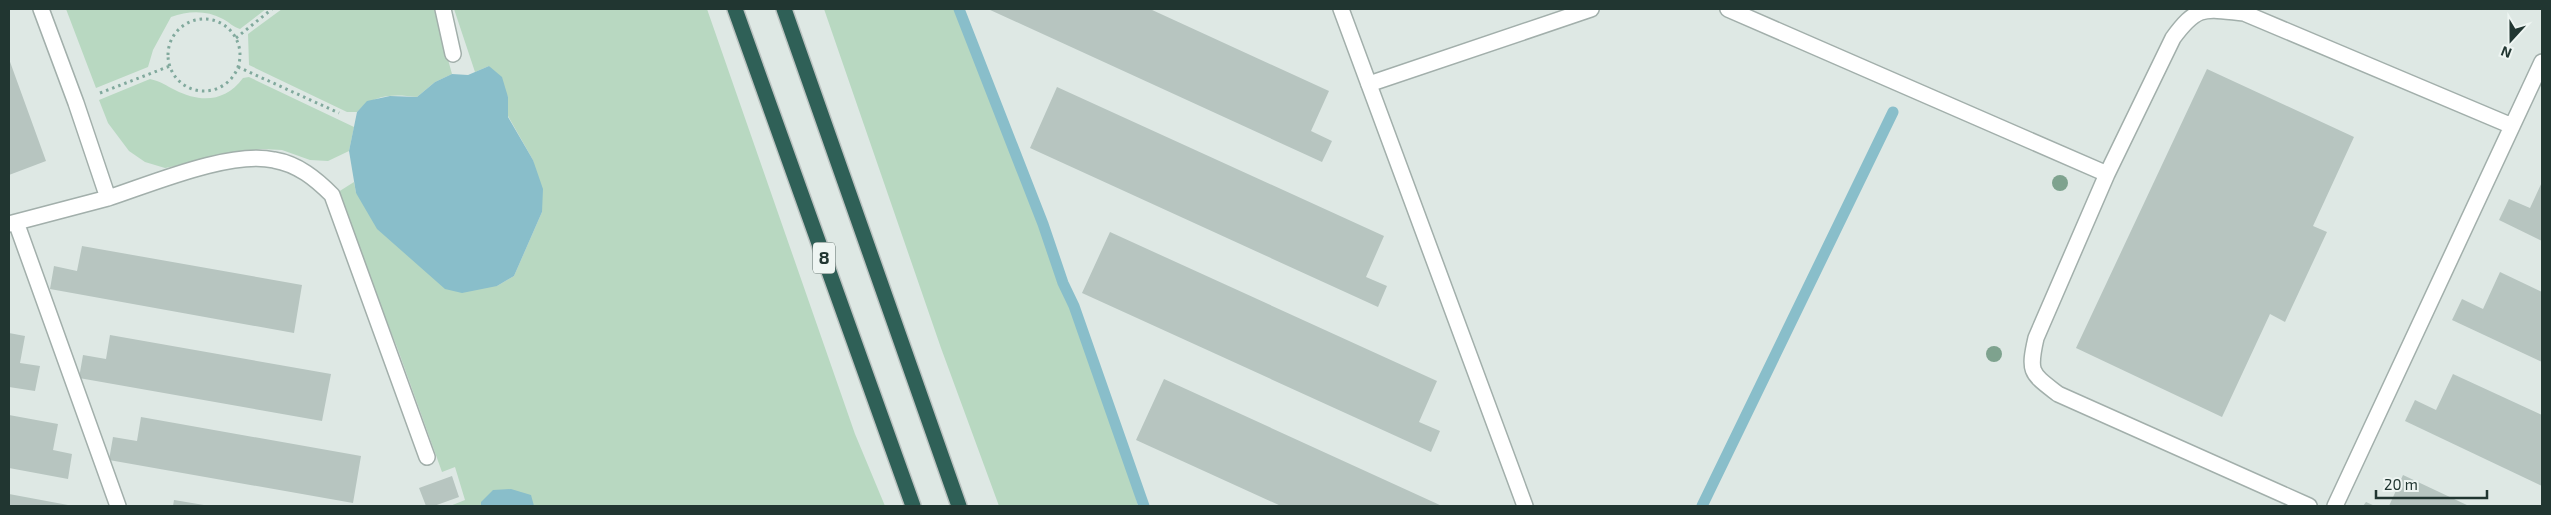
<svg xmlns="http://www.w3.org/2000/svg" width="2551" height="515" font-family="'Exo 2',sans-serif">
<style>
.green{fill:#b8d8c1}
.water{fill:#89beca}
.lines{fill:none;stroke-linecap:round;stroke-linejoin:round}
.stream{stroke:#89beca;stroke-width:11}
.building{fill:#b7c5c0}
.lane-casing{stroke:#a2afab;stroke-width:18}
.street-casing{stroke:#a2afab;stroke-width:18}
.highway-casing{stroke:#bcc3c1;stroke-width:18}
.path{stroke:#81a99d;stroke-width:3;stroke-dasharray:2.5 4;stroke-linecap:butt}
.lane{stroke:#fff;stroke-width:15}
.street{stroke:#fff;stroke-width:15}
.highway{stroke:#2f6057;stroke-width:15}
.tree{fill:#7ea28e}
.labels{text-anchor:middle;stroke-width:5;stroke-linejoin:round;paint-order:stroke}
.shield{fill:#eef5f2;stroke:#5e6f6b;stroke-width:1}
.shield-label{font-size:18px;font-weight:bold;fill:#213631}
</style>
<rect width="100%" height="100%" fill="#dee8e4"/>
<path class="green" d="M66,9H266L240,29C233,27 229,22 223,19C206,10 188,11 171,17L153,50L148,67L96,88Z
M282,9H434L452,74L435,82L417,97C393,94 374,94 357,112H347L249,65L248,34Z
M454,9H707L855,434L885,506H450L465,500L455,467L442,472L397,347L335,194L354,182L356,193L497,286L514,276L542,212L533,160L508,116V97L489,66L475,72Z
M824,9H956L1040,225L1060,285L1071,309L1129,472L1138,506H999L941,348Z
M249,77L354,127L349,151L328,161L310,160L282,150L262,149L165,168L145,162L129,151L108,123L99,100L150,79C160,81 167,86 175,90C201,103 225,102 243,78Z"/>
<path class="water" d="M489,66L502,77L508,97V117L533,160L543,189L542,212L514,276L497,286L462,293L445,289L377,229L356,193L349,151L357,112L367,101L390,96L417,97L435,82L452,74L468,75Z
M511,489L531,495L534,506H481V502L493,490Z"/>
<g class="lines">
<path class="stream" d="M959,9L1043,224L1063,283L1074,306L1144,506
M1702,506L1893,112"/>
</g>
<path class="building" d="M988,9H1150L1329,91L1311,131L1332,141L1322,162Z
M9,59L46,161L9,175Z
M2207,69L2354,137L2313,226L2327,232L2285,322L2270,314L2222,417L2076,348Z
M1057,87L1384,236L1366,277L1387,286L1378,307L1030,148Z
M2542,182V241L2499,220L2509,199L2530,208Z
M1110,232L1437,381L1419,422L1440,431L1431,452L1082,293Z
M82,246L302,285L294,333L50,289L54,266L77,271Z
M2500,272L2542,292V362L2452,320L2462,299L2483,309Z
M9,333L25,336L20,363L40,366L35,391L9,387Z
M110,335L331,374L322,421L79,378L83,355L106,359Z
M2453,374L2542,415V486L2405,421L2415,400L2436,410Z
M1164,379L1442,506H1281L1136,440Z
M9,415L58,424L53,450L72,454L68,479L9,468Z
M141,417L361,456L353,503L109,460L113,437L137,441Z
M2403,475L2469,506H2389Z
M452,476L459,497L434,506H426L419,488Z
M9,494L68,505V506H9Z
M174,500L204,505V506H173Z
M2366,502L2375,506H2363Z"/>
<g class="lines">
<defs>
<path id="lane" d="M443,9L453,54
M1728,9L2107,174L2036,338C2028,373 2031,373 2058,394L2309,506
M1369,84L1591,9
M2107,174L2173,38C2198,4 2205,9 2244,13L2512,126
M108,198C151,184 231,150 274,160C298,164 316,179 332,195L427,457
M16,222L118,506
M9,224L108,198L76,103L41,9
M2335,506L2542,62"/>
<path id="street" d="M1341,9L1525,506"/>
<path id="highway" d="M735,9L913,506
M784,9L959,506"/>
</defs>
<use href="#lane" class="lane-casing"/>
<use href="#street" class="street-casing"/>
<use href="#highway" class="highway-casing"/>
<path class="path" d="M168 55a36 36 0 1 1 72 0a36 36 0 1 1-72 0Z
M236,38L272,9
M238,67L339,113
M100,93L170,66"/>
<use href="#lane" class="lane"/>
<use href="#street" class="street"/>
<use href="#highway" class="highway"/>
</g>
<g class="tree">
<circle cx="2060" cy="183" r="8"/>
<circle cx="1994" cy="354" r="8"/>
</g>
<g class="labels">
<rect class="shield" x="813" y="242.5" width="22" height="31" rx="4"/>
<g class="shield-label">
<text x="824" y="264">8</text>
</g>
</g>
<rect width="2551" height="515" fill="none" stroke="#213631" stroke-width="20"/>
<g transform="translate(2511 40) rotate(201)" stroke="#eef5f2" stroke-width="4" paint-order="stroke">
<path d="M0-4L9 19L0 12L-9 19Z" fill="#213631"/>
<text y="-8" font-size="14" font-weight="bold" text-anchor="middle" fill="#213631">N</text>
</g>
<path d="M2376 490v8h111v-8" fill="none" stroke="#213631" stroke-width="2.5"/>
<text x="2384" y="490" font-size="15" fill="#213631" stroke="#eef5f2" stroke-width="4" paint-order="stroke">20 m</text>
</svg>
